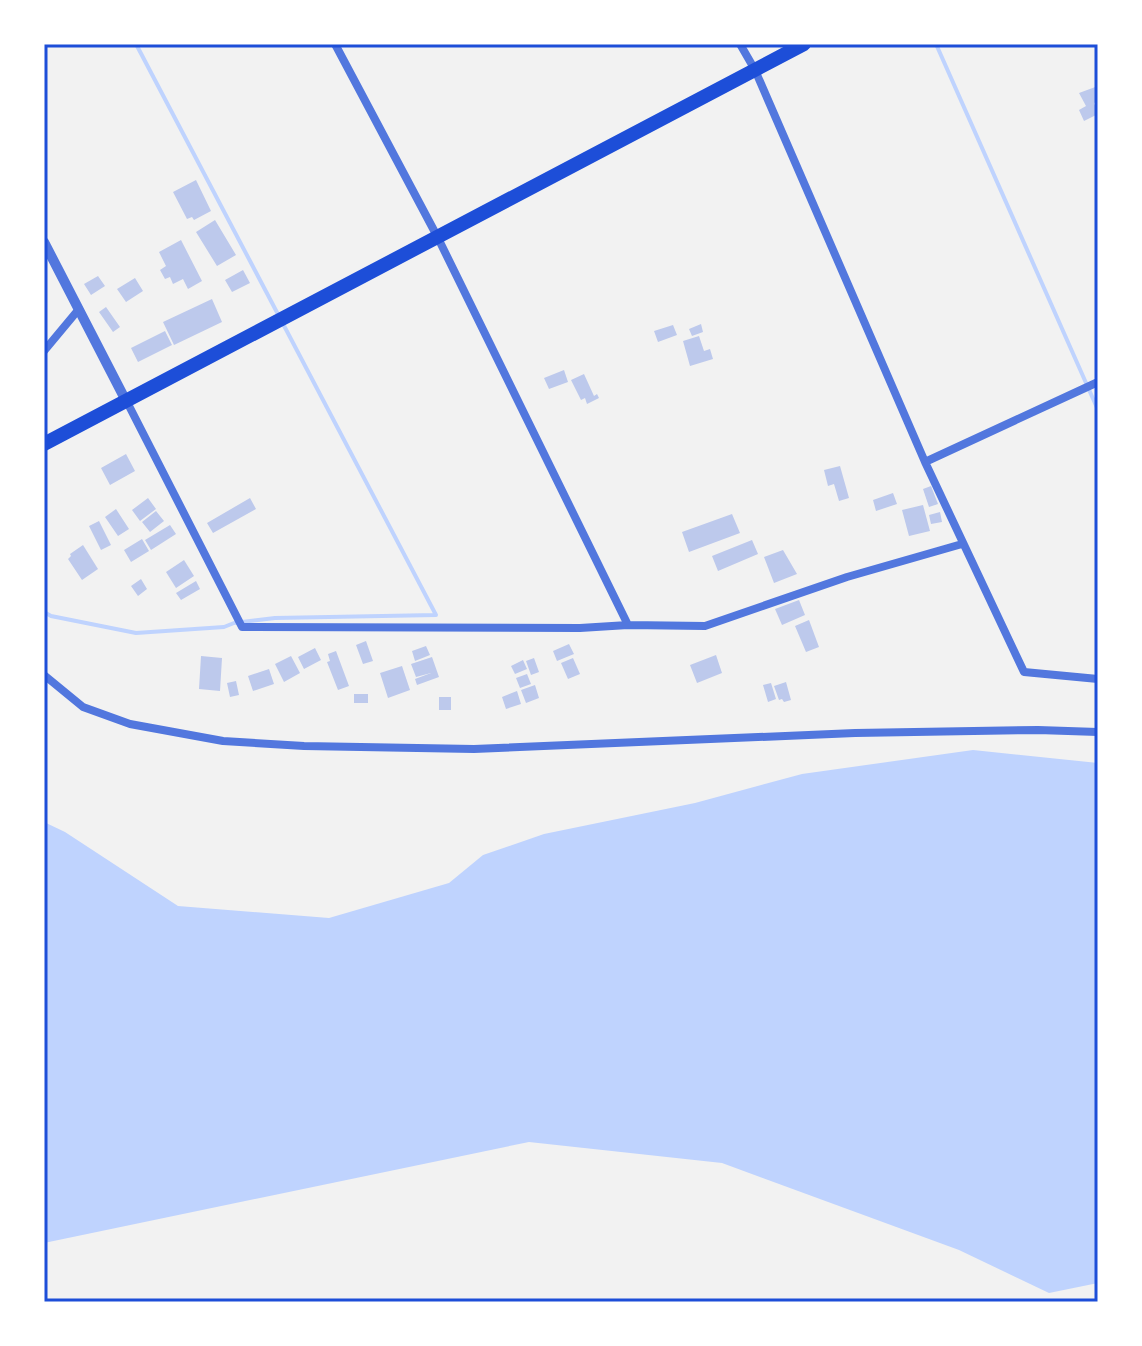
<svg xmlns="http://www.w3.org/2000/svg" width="1142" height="1346" font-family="'Golos Text',sans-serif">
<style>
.water{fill:#bfd3fe}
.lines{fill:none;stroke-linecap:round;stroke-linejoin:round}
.stream{stroke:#bfd3fe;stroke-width:4}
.building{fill:#bdc9ec}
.minor{stroke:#5277de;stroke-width:8}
.tertiary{stroke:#5277de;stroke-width:10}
.trunk{stroke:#1d4ed8;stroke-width:14}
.neatline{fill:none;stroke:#1d4ed8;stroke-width:3}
</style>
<rect width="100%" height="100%" fill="#f2f2f2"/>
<path class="water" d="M973,750L1098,763V1283L1049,1293L959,1250L722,1163L529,1142L44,1243V822L65,832L178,906L329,918L449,883L483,855L544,834L695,803L802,774Z"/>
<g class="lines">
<path class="stream" d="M936,44L1098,410
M44,612L51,616L136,633L224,627L234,623L275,618L436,615L136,44"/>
</g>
<path class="building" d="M1098,86V101L1094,103L1098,114L1084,121L1079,110L1086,106L1079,93Z
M196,180L211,211L194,220L192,217L187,219L173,192Z
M215,220L236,255L217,266L196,232Z
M181,240L202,281L188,289L183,279L173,284L170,277L165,279L160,270L166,266L159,252Z
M243,270L250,283L232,292L225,280Z
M98,276L105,286L91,295L84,284Z
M135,278L143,291L126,302L117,289Z
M212,299L222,322L174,345L163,322Z
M106,307L120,327L113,332L99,312Z
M701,324L703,332L692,336L689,329Z
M673,325L677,335L658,342L654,331Z
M165,331L172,345L138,362L131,348Z
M699,336L704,351L710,349L713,359L690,366L683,341Z
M564,370L568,382L549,389L544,378Z
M584,374L594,396L597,394L599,398L587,404L585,398L581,400L571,380Z
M126,454L135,471L110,485L101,468Z
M840,466L849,498L839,501L834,484L828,486L824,470Z
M931,486L938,504L929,507L923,489Z
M893,493L897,504L876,511L873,500Z
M148,498L156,509L140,521L132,510Z
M250,498L256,509L213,533L207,523Z
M923,505L930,531L909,536L902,510Z
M116,509L129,529L118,536L105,517Z
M156,511L164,521L150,532L142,522Z
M940,512L942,522L931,524L929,515Z
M732,514L740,533L689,552L682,532Z
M99,521L111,545L101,550L89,526Z
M170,525L176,534L151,550L145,540Z
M142,539L149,551L131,562L124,550Z
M752,540L758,554L718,571L712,556Z
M83,545L98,569L82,580L68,559L71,556L70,554Z
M783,550L797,574L774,583L764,557Z
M184,560L194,576L176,588L166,572Z
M141,579L147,589L138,596L131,586Z
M196,581L200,589L181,600L176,593Z
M799,600L805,615L782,625L775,609Z
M809,620L819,647L806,652L795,626Z
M366,641L373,661L363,664L356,645Z
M569,644L574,654L557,661L553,651Z
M426,646L430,655L415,661L412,651Z
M315,648L321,660L304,669L298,657Z
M336,651L349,686L338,690L327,662L330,661L328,654Z
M716,655L722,673L697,683L690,665Z
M201,656L222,658L220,691L199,689Z
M291,656L300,673L284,682L275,664Z
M432,657L439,677L417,685L415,679L431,673L416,677L411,664Z
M534,658L539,672L531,675L526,661Z
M573,658L580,674L568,679L561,663Z
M523,660L527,669L515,674L511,666Z
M402,666L410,690L388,698L380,673Z
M269,669L274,684L253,691L248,676Z
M527,674L531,684L520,688L516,678Z
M236,681L239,695L230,697L227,683Z
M786,682L791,700L784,702L782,699L779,700L774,686Z
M771,683L776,699L768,702L763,685Z
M535,685L539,698L526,703L521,690Z
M517,691L521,704L506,709L502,697Z
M354,694H368V703H354Z
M439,697H451V710H439Z"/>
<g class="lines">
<path class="minor" d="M335,44L438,238L628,625
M740,44L755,70L925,462L1024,672L1098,679
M44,351L79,309
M126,400L242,627L580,628L628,625L705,626L847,577L962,544
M925,462L1098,382
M44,675L83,707L130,724L223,741L304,746L474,749L855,733L1038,730L1098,732"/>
<path class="tertiary" d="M44,242L125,399"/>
<path class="trunk" d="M44,444L804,44"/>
</g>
<rect width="1142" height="1346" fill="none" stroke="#ffffff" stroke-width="92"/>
<rect x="46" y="46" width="1050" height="1254" class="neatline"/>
</svg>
